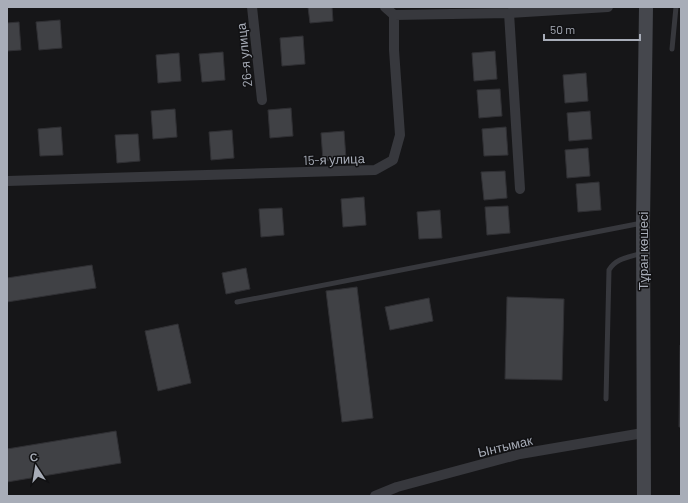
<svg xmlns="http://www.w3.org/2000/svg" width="688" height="503" font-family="Barlow,sans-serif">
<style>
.building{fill:#404145;stroke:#303034}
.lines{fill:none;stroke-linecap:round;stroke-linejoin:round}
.lane{stroke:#37383d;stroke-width:5}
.street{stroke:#37383d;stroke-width:10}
.secondary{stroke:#45474d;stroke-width:14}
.labels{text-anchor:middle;stroke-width:3;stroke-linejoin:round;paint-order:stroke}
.street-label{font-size:13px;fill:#a8adb8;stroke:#111113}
</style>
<rect width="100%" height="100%" fill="#161618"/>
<path class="building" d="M308,7H332L333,21L310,23Z
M60,20L62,48L39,50L36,22Z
M19,22L21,50L7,51V23Z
M303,36L305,64L282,66L280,38Z
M495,51L497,79L474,81L472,53Z
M223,52L225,80L202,82L199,54Z
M179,53L181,81L158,83L156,55Z
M586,73L588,101L565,103L563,75Z
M500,89L502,116L479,118L477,90Z
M291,108L293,136L270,138L268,110Z
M175,109L177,137L153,139L151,111Z
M590,111L592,139L569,141L567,113Z
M61,127L63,155L40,156L38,129Z
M506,127L508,155L484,156L482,129Z
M232,130L234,158L211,160L209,132Z
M344,131L346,159L323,161L321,133Z
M138,134L140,161L117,163L115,135Z
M588,148L590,176L567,178L565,150Z
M505,171L507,198L484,200L481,172Z
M599,182L601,210L578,212L576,184Z
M364,197L366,225L343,227L341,199Z
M508,206L510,233L487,235L485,207Z
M282,208L284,235L261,237L259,209Z
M440,210L442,238L419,239L417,212Z
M92,265L96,288L7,302V278Z
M246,268L250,289L226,294L222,273Z
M357,287L373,418L342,422L326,291Z
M507,297L564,299L562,380L505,379Z
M429,298L433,321L390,330L385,307Z
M178,324L191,383L158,391L145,331Z
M680,345H681V427H679Z
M116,431L121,463L7,482V449Z"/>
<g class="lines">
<path class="lane" d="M672,49L676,7
M237,302L642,223
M606,399L609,270C616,258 630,257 642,253"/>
<path class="street" d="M252,7L262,100
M385,7L394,15
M509,13L520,189
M7,181L375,170L393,160L400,135L394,50V15L509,13L608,7
M375,496L397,487L520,454L643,433"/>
<path class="secondary" d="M644,496L643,223L646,7"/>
</g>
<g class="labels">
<g class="street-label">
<text transform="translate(244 55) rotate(-96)" y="5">26-я улица</text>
<text transform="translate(334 159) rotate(-2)" y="5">15-я улица</text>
<text transform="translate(643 251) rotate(-90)" y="5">Тұран көшесі</text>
<text transform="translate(505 446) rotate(-13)" y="5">Ынтымак</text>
</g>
</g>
<rect width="688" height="503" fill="none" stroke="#a8adb8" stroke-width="16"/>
<g transform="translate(36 467) rotate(348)" stroke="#111113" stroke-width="3" paint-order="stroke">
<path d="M0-3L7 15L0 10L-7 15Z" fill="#a8adb8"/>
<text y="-6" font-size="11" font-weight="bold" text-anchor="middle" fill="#a8adb8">С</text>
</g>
<path d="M544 34v6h96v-6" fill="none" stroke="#a8adb8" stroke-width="2"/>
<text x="550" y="34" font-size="12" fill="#a8adb8" stroke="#111113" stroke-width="3" paint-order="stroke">50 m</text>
</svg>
